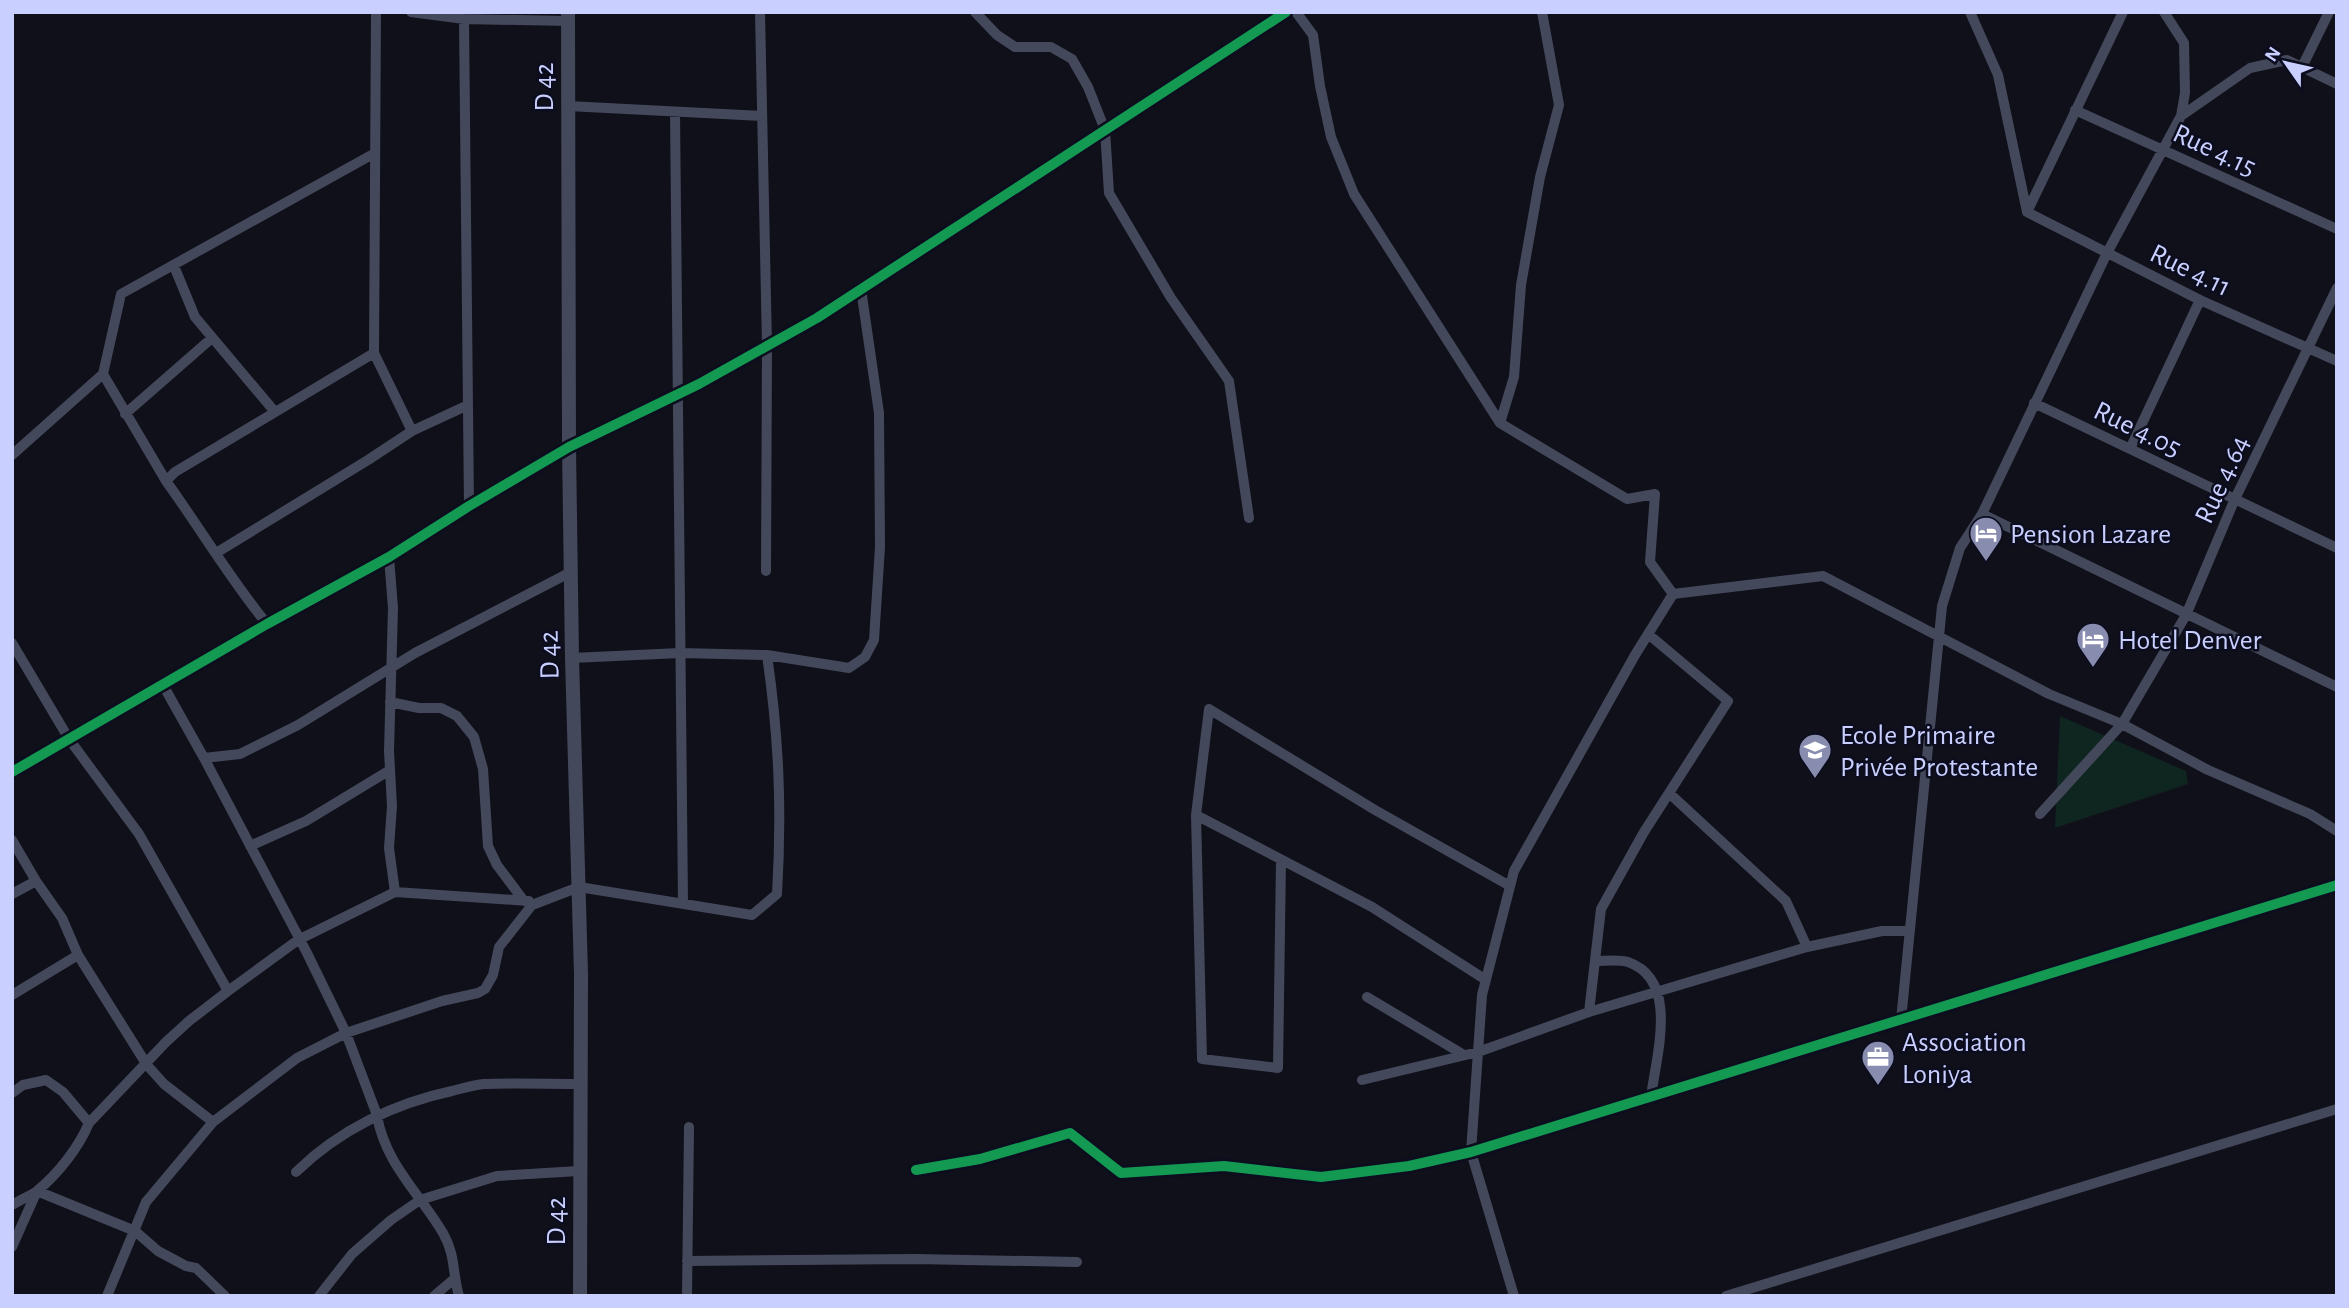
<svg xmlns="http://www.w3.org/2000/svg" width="2349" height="1308" viewBox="0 0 2349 1308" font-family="'Alegreya Sans',sans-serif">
	<rect width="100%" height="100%" fill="#10101a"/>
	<path fill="#0f2520" d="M2060 716 2186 771 2188 784 2055 828Z"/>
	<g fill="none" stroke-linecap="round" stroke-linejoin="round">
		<path stroke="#44485b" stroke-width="10" d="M411 12 464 19 568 21
			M760 12 767 346 766 571
			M975 12 997 35 1015 47H1051L1072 59 1088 87 1105 130 1109 193 1171 298 1229 381 1249 518
			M1296 12 1313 35 1320 86 1331 137 1354 194 1500 423 1627 499 1655 494 1650 562 1673 594
			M1970 12 1998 75 2027 212
			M464 19 469 506
			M2302 67 2329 12
			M568 106 762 116
			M2075 110 2337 229
			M675 112 683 903
			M2181 116 2250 68 2287 60 2337 84
			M2027 212 2200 300 2337 361
			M2027 212 2123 12
			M174 266 195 317 275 412
			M103 374 166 481
			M2034 403 2337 548
			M125 414 212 338
			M1500 423 1514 377 1521 285 1540 177 1559 105 1542 12
			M412 431 468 405
			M2130 449 2200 300
			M12 455 103 374 121 294 375 153
			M1982 514 2337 687
			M216 553 368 460 412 431 374 353 376 12
			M267 624C230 579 200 528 166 481L175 472 374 353
			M12 643 69 739 139 834 228 991
			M572 658 680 653 767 655 849 668 865 657 874 640 880 547 879 413 861 289
			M163 685 204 758 307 953 346 1033 377 1115C384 1162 420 1194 443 1233 456 1256 452 1272 459 1296
			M390 702 419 708H441L457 716 474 737 483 769 488 846 497 865 524 901
			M204 758 240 754 298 725 415 653 571 572
			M12 772 267 624 389 557 469 506 569 447 699 384 817 318 1286 12
			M1669 793 1786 901 1807 947
			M2040 814 2122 724 2186 615 2234 501 2337 288
			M1196 815 1372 907 1486 980
			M12 840 36 881 62 918 78 955 147 1065 164 1084 213 1122
			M250 846 306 821 390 770
			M1281 860 1278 1068 1202 1059 1196 815 1209 709 1375 810 1510 886
			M395 892 529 901
			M12 894 36 881
			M1595 961C1605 961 1619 959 1628 962 1680 980 1656 1056 1651 1097
			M12 995 78 955
			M1367 997 1464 1055
			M1589 1012 1601 909 1644 832 1728 701 1648 634
			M1901 1020 1942 606 1960 548 1982 514 2107 253 2181 116 2185 93 2184 43 2164 12
			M1362 1080 1478 1052 1589 1012 1807 947 1882 931H1909
			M12 1093 23 1085 46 1080 63 1092 89 1123
			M916 1170 980 1159 1070 1133 1121 1173 1224 1166 1321 1177 1409 1166 1471 1152 2337 885
			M296 1172C339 1130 395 1103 452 1091 463 1088 474 1085 484 1084 516 1083 549 1084 581 1084
			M12 1205C20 1200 30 1196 37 1191 58 1174 79 1147 89 1123L166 1042 189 1021 228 991 298 940 395 892 389 848 392 806 389 751 393 608 389 557
			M12 1247 37 1191 135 1231 158 1251 186 1266 196 1268 225 1296
			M687 1261 915 1259 1077 1262
			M107 1296 146 1202 213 1122 297 1058 346 1033 442 1001 478 993 485 989 493 975 499 947 532 905 579 887 752 915 777 894C782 810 779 738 767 655
			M319 1296 352 1254 391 1220 420 1200 497 1176 579 1171
			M434 1296 454 1279
			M687 1296 689 1127
			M1514 1296 1471 1152 1482 995 1514 871 1635 655 1673 594 1823 576 2049 694 2122 724 2208 770 2310 814 2337 831
			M1726 1296 2337 1109"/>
		<path stroke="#44485b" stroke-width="14" d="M568 12 569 447 572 658 581 974 580 1296"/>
		<defs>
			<path id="cycleway" d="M12 772 267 624 389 557 469 506 569 447 699 384 817 318 1286 12
				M916 1170 980 1159 1070 1133 1121 1173 1224 1166 1321 1177 1409 1166 1471 1152 2337 885"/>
		</defs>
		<use href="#cycleway" stroke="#0c0d1e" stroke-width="15"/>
		<use href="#cycleway" stroke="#139951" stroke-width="10"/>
	</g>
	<defs>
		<symbol id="hotel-pin" viewBox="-11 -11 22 30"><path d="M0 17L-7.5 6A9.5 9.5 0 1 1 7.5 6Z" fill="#888caf" stroke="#0c0d1e"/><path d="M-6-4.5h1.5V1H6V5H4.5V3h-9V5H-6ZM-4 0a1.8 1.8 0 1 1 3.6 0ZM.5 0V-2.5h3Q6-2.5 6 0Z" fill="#fff"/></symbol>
		<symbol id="school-pin" viewBox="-11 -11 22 30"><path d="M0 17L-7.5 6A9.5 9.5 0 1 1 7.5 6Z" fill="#888caf" stroke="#0c0d1e"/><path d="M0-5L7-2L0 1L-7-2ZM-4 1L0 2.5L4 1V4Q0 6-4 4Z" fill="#fff"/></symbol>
		<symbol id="office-pin" viewBox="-11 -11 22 30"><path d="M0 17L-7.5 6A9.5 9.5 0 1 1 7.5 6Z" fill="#888caf" stroke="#0c0d1e"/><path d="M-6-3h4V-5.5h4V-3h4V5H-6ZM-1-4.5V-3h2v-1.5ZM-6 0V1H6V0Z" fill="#fff"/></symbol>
	</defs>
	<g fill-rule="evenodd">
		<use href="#hotel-pin" x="1967" y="514" width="38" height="52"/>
		<use href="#hotel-pin" x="2074" y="620" width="38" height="52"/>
		<use href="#school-pin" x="1796" y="731" width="38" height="52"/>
		<use href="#office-pin" x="1859" y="1038" width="38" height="52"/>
	</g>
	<g text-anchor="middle" stroke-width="5" stroke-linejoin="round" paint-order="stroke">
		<g font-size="28" fill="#c9cfff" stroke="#0c0d1e">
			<text transform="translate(543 87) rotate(-90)" y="10">D 42</text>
			<text transform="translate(2215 149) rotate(25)" y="10">Rue 4.15</text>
			<text transform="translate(2191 269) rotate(26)" y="10">Rue 4.11</text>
			<text transform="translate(2138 428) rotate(26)" y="10">Rue 4.05</text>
			<text transform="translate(2221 479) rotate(-65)" y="10">Rue 4.64</text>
			<text transform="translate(548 655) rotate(-91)" y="10">D 42</text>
			<text transform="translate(555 1221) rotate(-90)" y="10">D 42</text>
		</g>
		<g font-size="28" fill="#c9cfff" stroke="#0c0d1e" text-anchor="start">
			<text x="2010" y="543">Pension Lazare</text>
			<text x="2118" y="649">Hotel Denver</text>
			<text x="1840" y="744">Ecole Primaire<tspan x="1840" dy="32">Privée Protestante</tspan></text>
			<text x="1902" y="1051">Association<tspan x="1902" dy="32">Loniya</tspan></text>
		</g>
	</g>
	<rect width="2349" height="1308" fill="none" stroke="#c9cfff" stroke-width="28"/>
	<g transform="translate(2286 63) rotate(304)" stroke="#0c0d1e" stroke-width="5" paint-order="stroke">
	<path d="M0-5L12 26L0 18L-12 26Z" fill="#c9cfff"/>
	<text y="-10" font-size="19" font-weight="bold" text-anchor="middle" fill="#c9cfff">N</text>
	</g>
</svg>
